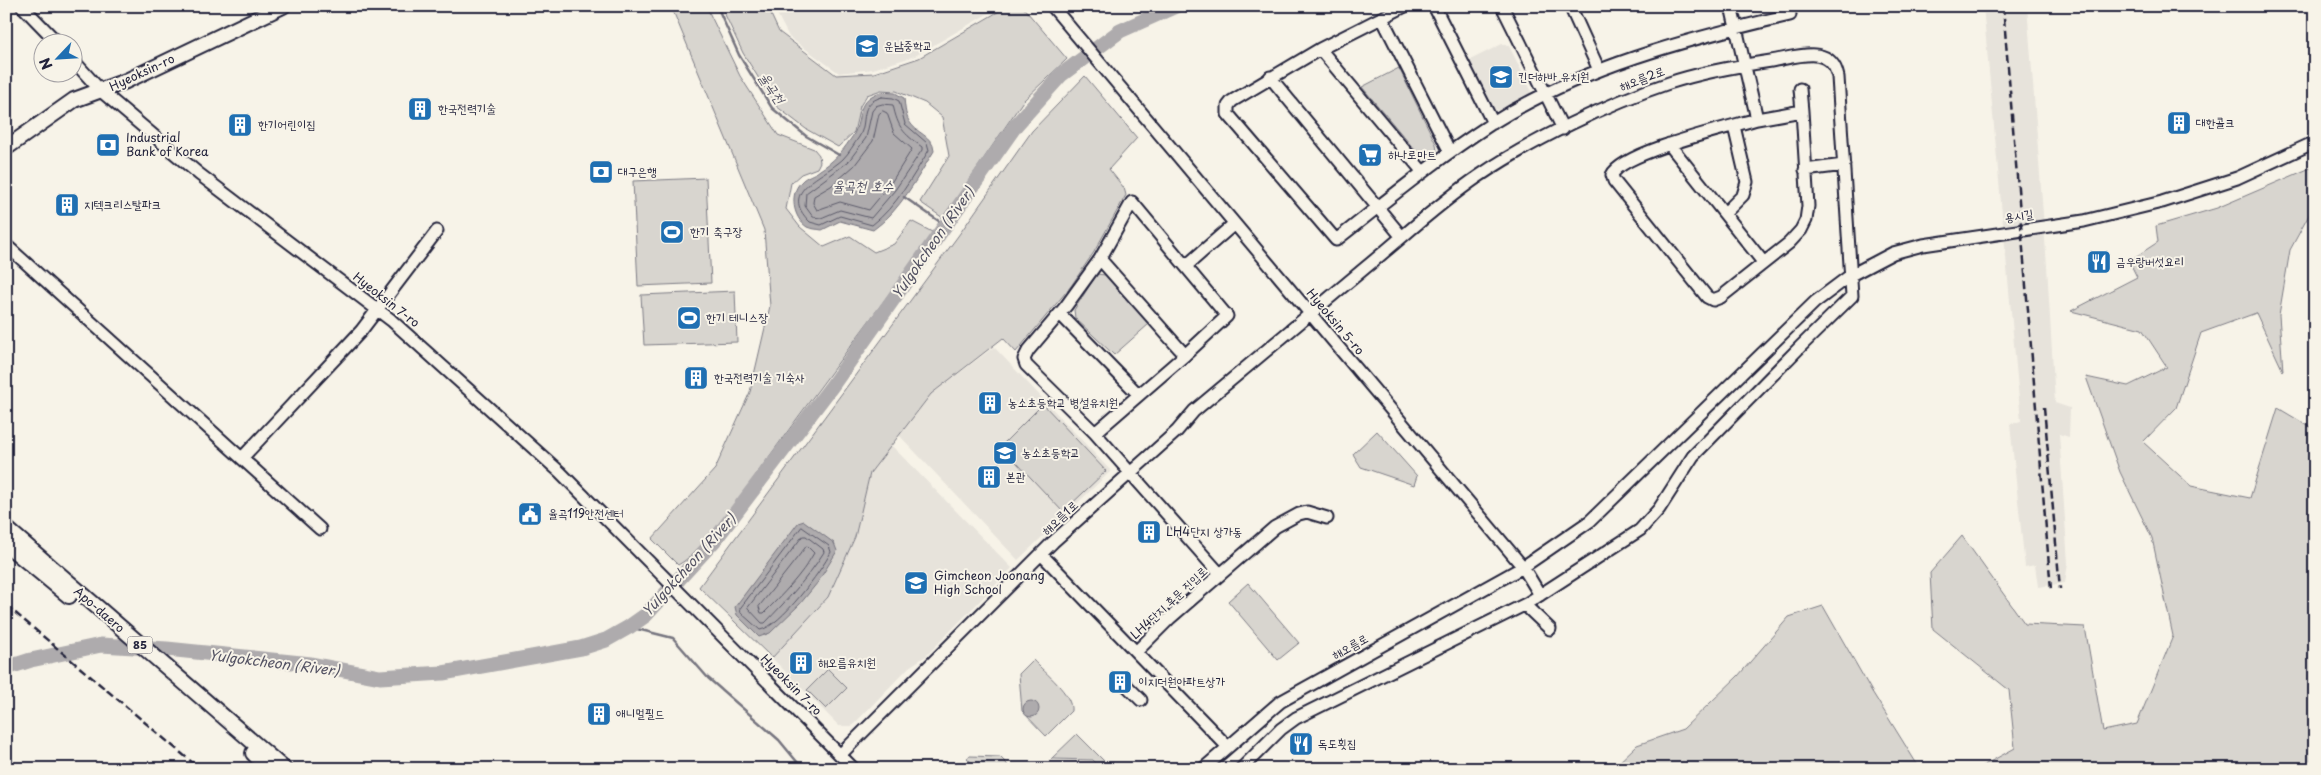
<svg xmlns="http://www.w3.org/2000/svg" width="2321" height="775" viewBox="0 0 2321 775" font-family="'Playpen Sans','Poor Story',sans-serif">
	<rect width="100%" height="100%" fill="#f7f3e8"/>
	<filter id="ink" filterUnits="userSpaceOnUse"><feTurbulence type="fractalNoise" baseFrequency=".02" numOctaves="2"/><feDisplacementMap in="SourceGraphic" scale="10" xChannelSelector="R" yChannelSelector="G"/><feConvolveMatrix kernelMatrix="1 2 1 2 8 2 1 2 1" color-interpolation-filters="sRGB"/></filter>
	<g filter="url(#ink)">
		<path fill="#e7e3db" d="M773 6H1001L915 56 873 69 839 73 789 37Z
			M1983 6H2027L2047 266 2055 403 2070 408 2069 437 2059 434 2068 563 2065 583 2038 587 2035 565 2025 567 2010 424 2021 421Z
			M1502 44 1509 46 1531 90 1529 96 1500 111 1492 108 1470 65 1472 59Z
			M994 347 1111 471 1018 560 899 435 931 394Z
			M891 445 1012 568 926 656 909 667 852 726H839L772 658 828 597 855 537 870 473Z"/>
		<path fill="#d8d5cf" stroke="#7d7c85" d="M671 6H706L740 76 778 135 814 149 819 155 820 162 817 168 801 174 791 183 786 209 800 227 824 247 850 236 874 252 894 244 911 221 934 233C877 310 820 387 763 465 744 491 704 551 678 565L652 539 715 469 750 392 770 306 764 230Z
			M721 6H767L779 32 836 75 874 73 919 58 1008 6H1022L1067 59 1023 101 943 218 920 202 949 156 942 117 925 103 896 91 881 90 867 95 860 106 854 132 838 147 806 129 776 106 743 53Z
			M1399 68 1436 144 1437 151 1427 158 1420 156 1362 87Z
			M1085 76 1137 138 1109 169 1124 188 1126 195 1094 252 1071 286 1016 352 1003 338 931 394 870 473 855 537 828 597 772 658 699 587 958 236 1032 131Z
			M2315 166V204L2290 250 2279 315 2283 371 2256 313 2201 333 2176 408 2143 442 2191 486 2250 498 2278 408 2315 430V769H1977L2015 748 2009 690 1933 629 1930 573 1962 536 2025 624 2085 627 2103 731 2137 724 2173 636 2152 538 2120 472 2086 377 2128 386 2167 367 2142 329 2071 311 2137 277 2129 261 2158 242 2156 226 2217 208Z
			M706 178 711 283 638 286 633 181Z
			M1097 274 1105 275 1149 324 1114 355 1075 318 1074 310Z
			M735 291 737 342 644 345 641 295Z
			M1043 404 1106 471 1063 512 1001 446Z
			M1377 431 1417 476 1414 485 1361 467 1353 454Z
			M1248 583 1299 643 1278 660 1228 601Z
			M1823 606 1871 690 1920 769H1612L1637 745 1683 729 1738 676 1789 617Z
			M1033 660C1045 673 1073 694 1071 711L1046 736 1022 711 1019 674Z
			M828 669 847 688 826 709 807 690Z
			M1077 734 1112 769H1102L1093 760 1051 759Z
			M970 756 1000 757 1007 764 1008 769H978L967 758Z"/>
		<path fill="#aeabad" stroke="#76747f" d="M881 92 895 93 904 98C905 106 905 114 909 121 916 134 933 135 934 151 917 178 900 211 873 230L840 221 822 230C817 229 811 229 807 227 793 218 789 194 801 182 806 176 814 175 820 170 833 162 842 152 850 140 865 121 852 101 881 92Z
			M804 521 834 543 837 551 818 582 800 604 770 633 759 637 737 615 735 607 798 523Z
			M1023 709a8 8 0 1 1 16 0a8 8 0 1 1-16 0Z"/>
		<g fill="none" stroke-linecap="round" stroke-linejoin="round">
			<path stroke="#5a5969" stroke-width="1" d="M882 97 893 98 899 101 905 124 927 143 929 150C913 176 896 207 872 225L840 216 821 225 810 222C777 190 824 177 843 159 849 153 854 144 859 137 869 121 857 104 882 97Z
				M883 104 893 105C898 128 903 133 922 147V150L895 190 871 218 840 210 821 218 813 217 805 206 806 193 848 162 866 138 872 111 876 106Z
				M883 111 887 113 894 133 912 149 889 186 869 210 840 202 817 210 813 203 814 196 831 186 854 166 873 141 879 114Z
				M802 527 829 546 831 552C822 570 780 627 760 630L741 613 740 609Z
				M803 536H806L823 549 824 552C807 579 787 600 765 623H762L748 608Z
				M807 546 814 553C801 576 783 594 764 613H761L759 607Z"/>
			<path stroke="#76747f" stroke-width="2.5" d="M717 6 739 55 772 108 806 136 839 155
				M904 197 946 226
				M629 627 673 638 708 678 779 740 803 769"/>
			<path stroke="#aeabad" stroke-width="15" d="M6 668 31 660 101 645 167 649 311 664 380 677 443 673 581 648 606 640 629 627 646 615 714 541 832 386 1016 125 1061 75 1120 31 1176 6"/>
			<defs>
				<path id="minor" d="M22 6 57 42
					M1052 6 1523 567 1540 595
					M1405 6 1320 49 1232 101 1228 106V114L1336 240C1387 200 1437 159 1491 124 1581 67 1687 39 1790 15L1789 6
					M1434 6 1493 123
					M1502 6 1563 129
					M1570 6 1599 70
					M1731 6 1757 119C1730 127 1622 152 1612 175L1614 181 1707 297 1713 300 1721 297 1789 243 1801 230 1806 220 1808 206 1802 111 1757 119
					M1382 18 1450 152
					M1320 49 1422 171
					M72 59 101 91 199 174 391 320 560 472 854 769
					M1270 77 1402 237
					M1800 89 1802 111
					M1669 144 1763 262
					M1805 170 1844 165
					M1725 213 1743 195 1747 182 1734 126
					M6 245 320 529
					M1100 259 1185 355
					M1186 266 1234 224
					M1060 314 1139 395
					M1095 433 1185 355 1227 316 1132 202 1100 259 1066 306 1028 351 1024 359 1026 365 1095 433 1220 574
					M242 458 361 331 437 231
					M1041 554 1227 746
					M1529 609 1550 629
					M1136 652 1170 618 1275 527 1299 514 1307 512 1327 518
					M1120 679 1141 700
					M840 755 1053 542 1177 431 1194 411C1251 364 1308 316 1365 268 1403 237 1439 203 1479 176 1532 140 1609 103 1669 83 1702 72 1737 66 1771 61 1797 57 1831 43 1838 77L1852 296 1801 346 1693 456 1659 509 1640 530 1526 604 1296 718 1281 729 1241 769
					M1203 769 1280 702 1523 567 1590 521 1815 302 1851 275 1893 253 1923 245 2084 221 2162 202 2237 178 2315 142"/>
				<path id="major" d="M6 148 74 100 126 81 283 6
					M6 528 284 769
					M6 544 69 596
					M253 753 268 769"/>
			</defs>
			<use href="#minor" stroke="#22223b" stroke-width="15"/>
			<use href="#major" stroke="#22223b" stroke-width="18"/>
			<use href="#minor" stroke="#f7f3e8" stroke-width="11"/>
			<use href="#major" stroke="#f7f3e8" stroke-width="14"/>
			<path stroke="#22223b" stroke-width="2.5" stroke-dasharray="8 4" stroke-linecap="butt" d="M2003 6 2051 590
				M2044 407 2060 589
				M6 605 200 769"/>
		</g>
	</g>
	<defs>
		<symbol id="school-square" viewBox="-11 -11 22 22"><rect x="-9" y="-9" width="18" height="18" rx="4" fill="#1f6fb2" stroke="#f7f3e8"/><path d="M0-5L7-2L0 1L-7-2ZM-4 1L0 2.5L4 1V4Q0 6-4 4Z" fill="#fff"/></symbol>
		<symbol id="building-square" viewBox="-11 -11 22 22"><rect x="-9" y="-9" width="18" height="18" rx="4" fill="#1f6fb2" stroke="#f7f3e8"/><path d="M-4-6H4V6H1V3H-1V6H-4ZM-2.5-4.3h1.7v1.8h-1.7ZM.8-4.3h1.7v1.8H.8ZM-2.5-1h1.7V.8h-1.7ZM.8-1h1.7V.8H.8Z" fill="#fff"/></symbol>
		<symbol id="bank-square" viewBox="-11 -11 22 22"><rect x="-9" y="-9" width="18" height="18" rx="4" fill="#1f6fb2" stroke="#f7f3e8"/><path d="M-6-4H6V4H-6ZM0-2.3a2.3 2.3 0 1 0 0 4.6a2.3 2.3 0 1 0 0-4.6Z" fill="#fff"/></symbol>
		<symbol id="supermarket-square" viewBox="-11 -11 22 22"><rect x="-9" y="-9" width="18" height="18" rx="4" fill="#1f6fb2" stroke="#f7f3e8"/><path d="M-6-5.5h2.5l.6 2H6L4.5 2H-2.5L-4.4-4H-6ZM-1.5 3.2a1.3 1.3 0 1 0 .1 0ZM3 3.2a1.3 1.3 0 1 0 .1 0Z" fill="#fff"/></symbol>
		<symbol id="stadium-square" viewBox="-11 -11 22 22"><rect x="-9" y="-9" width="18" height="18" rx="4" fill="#1f6fb2" stroke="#f7f3e8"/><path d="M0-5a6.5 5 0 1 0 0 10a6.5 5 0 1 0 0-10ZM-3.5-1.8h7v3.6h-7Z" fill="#fff"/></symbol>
		<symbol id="restaurant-square" viewBox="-11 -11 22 22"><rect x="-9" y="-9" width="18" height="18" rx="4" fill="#1f6fb2" stroke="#f7f3e8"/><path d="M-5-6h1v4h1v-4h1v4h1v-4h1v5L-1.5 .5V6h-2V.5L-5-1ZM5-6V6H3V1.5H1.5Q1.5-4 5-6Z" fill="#fff"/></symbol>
		<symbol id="civic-square" viewBox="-11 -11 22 22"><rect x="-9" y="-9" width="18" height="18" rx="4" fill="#1f6fb2" stroke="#f7f3e8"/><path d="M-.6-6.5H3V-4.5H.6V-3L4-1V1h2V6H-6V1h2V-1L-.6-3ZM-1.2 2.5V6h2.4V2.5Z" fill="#fff"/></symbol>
	</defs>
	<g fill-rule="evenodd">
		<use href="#school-square" x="853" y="32" width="28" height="28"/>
		<use href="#school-square" x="1487" y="63" width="28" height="28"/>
		<use href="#building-square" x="406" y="95" width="28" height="28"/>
		<use href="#building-square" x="2165" y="109" width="28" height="28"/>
		<use href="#building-square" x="226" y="111" width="28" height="28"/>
		<use href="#bank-square" x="94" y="131" width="28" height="28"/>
		<use href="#supermarket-square" x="1356" y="141" width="28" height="28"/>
		<use href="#bank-square" x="587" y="158" width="28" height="28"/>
		<use href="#building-square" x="53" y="191" width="28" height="28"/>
		<use href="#stadium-square" x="658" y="218" width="28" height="28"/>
		<use href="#restaurant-square" x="2085" y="248" width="28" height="28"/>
		<use href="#stadium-square" x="675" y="304" width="28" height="28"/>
		<use href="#building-square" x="682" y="364" width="28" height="28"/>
		<use href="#building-square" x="976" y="389" width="28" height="28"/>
		<use href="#school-square" x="991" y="439" width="28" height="28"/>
		<use href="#building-square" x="975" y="463" width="28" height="28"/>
		<use href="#civic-square" x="516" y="500" width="28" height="28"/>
		<use href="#building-square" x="1135" y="518" width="28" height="28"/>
		<use href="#school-square" x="902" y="569" width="28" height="28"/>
		<use href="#building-square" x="787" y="649" width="28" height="28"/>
		<use href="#building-square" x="1106" y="668" width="28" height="28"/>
		<use href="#building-square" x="585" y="700" width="28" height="28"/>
		<use href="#restaurant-square" x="1287" y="730" width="28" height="28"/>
	</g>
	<g text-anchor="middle" stroke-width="4" stroke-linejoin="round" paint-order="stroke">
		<rect fill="#f7f3e8" stroke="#62616f" stroke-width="1" x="127.5" y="636.5" width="25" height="17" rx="4"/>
		<g font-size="11" font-weight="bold" fill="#22223b">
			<text x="140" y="649">85</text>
		</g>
		<g font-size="12" fill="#22223b" stroke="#f7f3e8" text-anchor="start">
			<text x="884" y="50">운남중학교</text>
			<text x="1518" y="81">킨더하바 유치원</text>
			<text x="438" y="113">한국전력기술</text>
			<text x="2196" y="127">대한콜크</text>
			<text x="258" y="129">한기어린이집</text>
			<text x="126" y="142">Industrial<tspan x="126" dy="14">Bank of Korea</tspan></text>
			<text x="1388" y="159">하나로마트</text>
			<text x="618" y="176">대구은행</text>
			<text x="84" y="209">지텍크리스탈파크</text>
			<text x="690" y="236">한기 축구장</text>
			<text x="2116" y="266">금우랑버섯요리</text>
			<text x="706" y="322">한기 테니스장</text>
			<text x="714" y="382">한국전력기술 기숙사</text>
			<text x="1008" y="407">농소초등학교 병설유치원</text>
			<text x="1022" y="457">농소초등학교</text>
			<text x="1006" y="481">본관</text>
			<text x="548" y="518">율곡119안전센터</text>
			<text x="1166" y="536">LH4단지 상가동</text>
			<text x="934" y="580">Gimcheon Joonang<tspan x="934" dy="14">High School</tspan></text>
			<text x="818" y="667">해오름유치원</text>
			<text x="1138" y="686">이지더원아파트상가</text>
			<text x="616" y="718">애니멀필드</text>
			<text x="1318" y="748">독도횟집</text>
		</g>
		<g font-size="12" fill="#22223b" stroke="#f7f3e8">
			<text transform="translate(142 73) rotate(-25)" y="4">Hyeoksin-ro</text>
			<text transform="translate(1642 79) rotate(-21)" y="4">해오름2로</text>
			<text transform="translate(2019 216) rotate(-8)" y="4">용시길</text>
			<text transform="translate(386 300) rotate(38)" y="4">Hyeoksin 7-ro</text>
			<text transform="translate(1335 322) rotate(50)" y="4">Hyeoksin 5-ro</text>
			<text transform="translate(1060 518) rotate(-43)" y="4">해오름1로</text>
			<text transform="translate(1169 603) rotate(-43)" y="4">LH4단지 후문 진입로</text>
			<text transform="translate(99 610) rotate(41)" y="4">Apo-daero</text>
			<text transform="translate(1350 647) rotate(-29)" y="4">해오름로</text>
			<text transform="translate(791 685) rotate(45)" y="4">Hyeoksin 7-ro</text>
		</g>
		<g font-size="14" font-style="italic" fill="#535263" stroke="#f7f3e8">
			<text transform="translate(772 88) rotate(56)" y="5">율곡천</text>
			<text x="863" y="191">율곡천 호수</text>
			<text transform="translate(933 243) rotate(-55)" y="5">Yulgokcheon (River)</text>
			<text transform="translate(689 565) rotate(-48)" y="5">Yulgokcheon (River)</text>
			<text transform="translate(274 663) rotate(7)" y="5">Yulgokcheon (River)</text>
		</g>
	</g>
	<rect width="2321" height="775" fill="none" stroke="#f7f3e8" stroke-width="25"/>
	<rect x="12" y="12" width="2296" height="750" fill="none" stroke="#22223b" stroke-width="2" filter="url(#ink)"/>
	<g transform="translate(58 58) rotate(245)"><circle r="24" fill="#f7f3e8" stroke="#a29fa3"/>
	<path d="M0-4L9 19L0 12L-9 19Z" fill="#1f6fb2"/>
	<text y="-8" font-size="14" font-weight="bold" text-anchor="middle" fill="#22223b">N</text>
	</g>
</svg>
